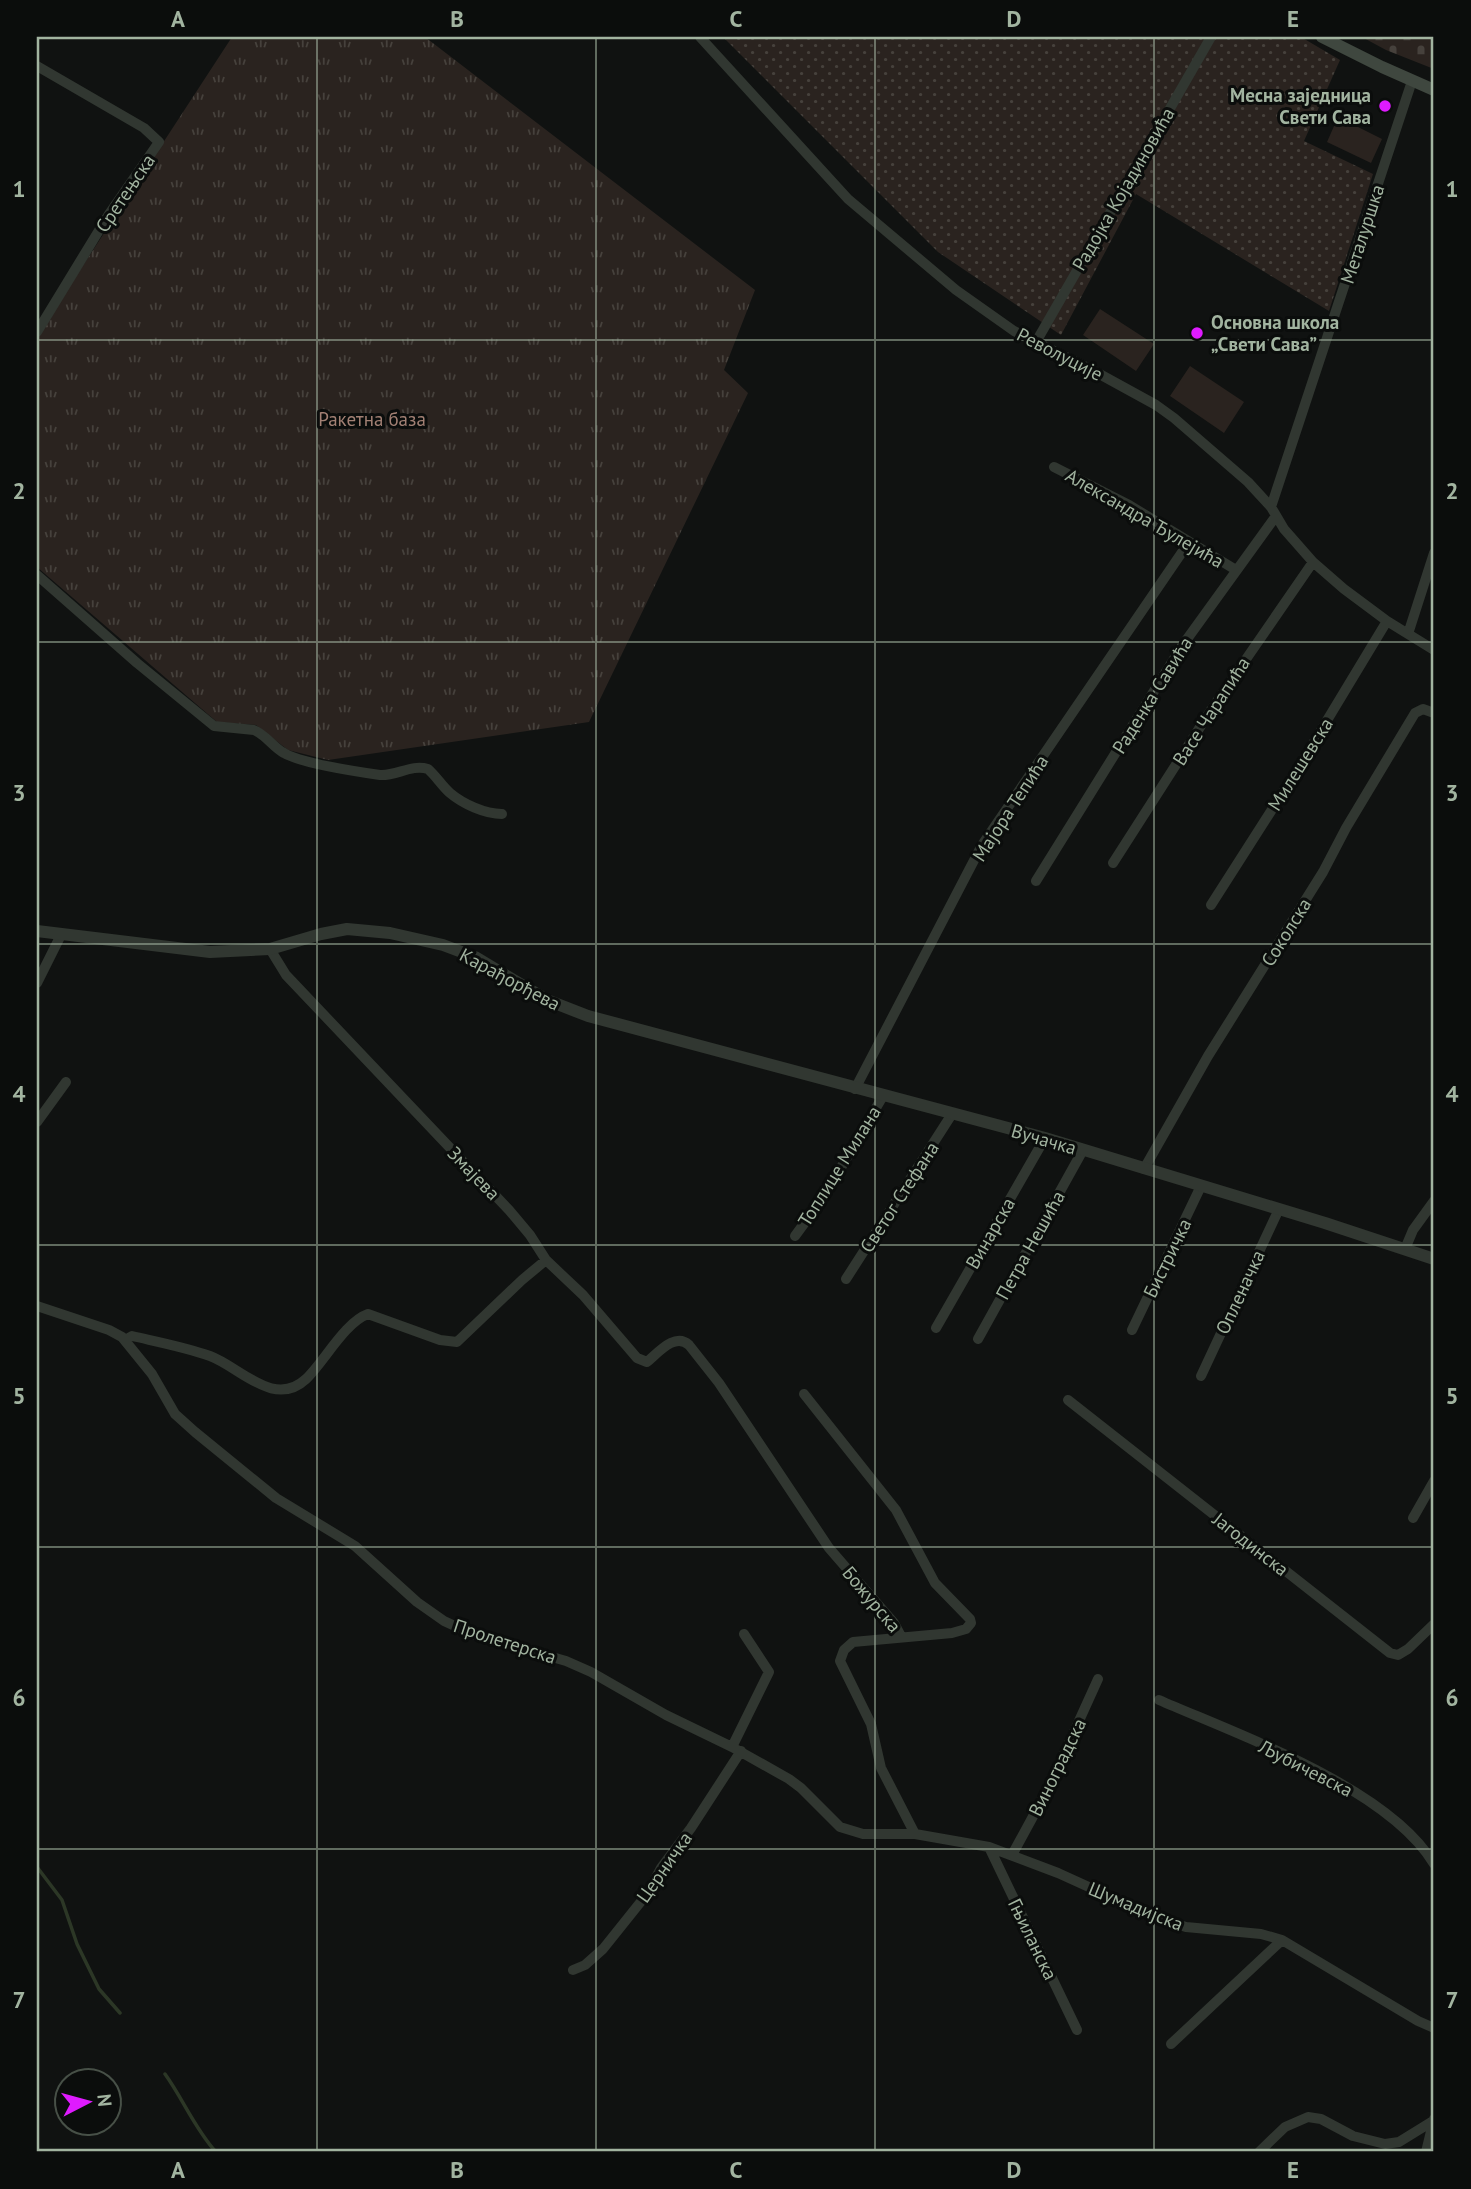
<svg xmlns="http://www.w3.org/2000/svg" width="1471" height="2189" viewBox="0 0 1471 2189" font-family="'PT Sans',sans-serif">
	<defs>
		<pattern id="grass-dots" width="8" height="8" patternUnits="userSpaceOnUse" patternTransform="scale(1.75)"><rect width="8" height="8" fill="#2a231f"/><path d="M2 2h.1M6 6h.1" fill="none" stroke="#46413c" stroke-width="1.8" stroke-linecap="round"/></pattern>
		<pattern id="cemetery-stones" width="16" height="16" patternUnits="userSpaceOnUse" patternTransform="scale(1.75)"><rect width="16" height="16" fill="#2a231f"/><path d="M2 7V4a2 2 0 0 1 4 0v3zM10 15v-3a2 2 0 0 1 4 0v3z" fill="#46413c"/></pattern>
		<pattern id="park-tufts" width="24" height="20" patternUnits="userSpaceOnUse" patternTransform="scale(1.75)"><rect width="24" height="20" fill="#2a231f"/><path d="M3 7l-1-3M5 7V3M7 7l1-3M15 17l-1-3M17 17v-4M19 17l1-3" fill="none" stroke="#46413c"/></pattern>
	</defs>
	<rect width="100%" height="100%" fill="#101211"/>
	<path fill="url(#grass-dots)" d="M723 37H1301L1340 60 1304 141 1373 174 1329 311 1136 194 1061 335 938 252Z"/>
	<path fill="url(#cemetery-stones)" d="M1362 37H1434V69L1386 50Z"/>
	<path fill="url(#park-tufts)" d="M232 37H425L755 290 724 370 748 393 589 722 328 760 288 750 256 725 217 722 37 567V336Z"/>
	<path fill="#2a231f" d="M1338 117 1382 139 1371 163 1327 142Z
		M1100 309 1154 344 1136 371 1083 335Z
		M1190 366 1244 402 1224 433 1170 396Z"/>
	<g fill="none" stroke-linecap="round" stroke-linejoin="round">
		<path stroke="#2c3726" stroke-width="3.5" d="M37 1867 62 1900 77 1944 99 1989 120 2013
			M165 2074C183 2099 195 2129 216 2152"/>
		<path stroke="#313731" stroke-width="10" d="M700 37 848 199 956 290 1014 331 1094 371 1156 405 1174 418 1248 482 1271 507 1284 529 1313 562 1344 589 1387 621 1434 650
			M37 66 144 128 159 142 109 214 37 332
			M1036 342 1211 37
			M1054 467 1129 505 1236 570
			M1271 507 1412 81
			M37 575 137 663 214 726 254 730C266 735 273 747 284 753 301 763 359 772 380 775 397 776 411 764 428 769 436 776 442 786 450 793 463 804 485 814 502 814
			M1408 634 1434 553
			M1113 863 1211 710 1313 562
			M1036 881 1182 646 1276 516
			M1211 905 1294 775 1387 621
			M270 949 286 975 509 1210 530 1235 546 1260 583 1295 637 1358 647 1362C658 1353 675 1332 689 1345L719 1383 829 1548 894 1623 901 1636
			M37 983 61 935
			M855 1089 982 845 1189 542
			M37 1122 66 1082
			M1144 1169 1208 1056 1323 872 1346 828 1415 713 1423 709 1434 713
			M795 1236 825 1195 883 1096
			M1405 1249 1413 1230 1434 1201
			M846 1279 952 1114
			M37 1306 109 1330 122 1337 152 1374 175 1414 195 1432 276 1498 355 1546 417 1602 444 1621 472 1634 566 1661 591 1672 666 1715 732 1747 789 1779 801 1788 840 1827 863 1834H915L989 1847 1058 1873 1157 1918 1186 1927 1261 1934 1282 1940 1418 2021 1434 2028
			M936 1328 1045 1138
			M1132 1330 1201 1186
			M978 1339 1083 1150
			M125 1340 132 1336C158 1342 185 1347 210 1356 240 1367 274 1409 306 1379 324 1362 345 1322 368 1314L440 1340 457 1342 522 1280 546 1260
			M1201 1376 1279 1209
			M804 1394 896 1510 935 1583 970 1619 971 1623 966 1629 952 1633 853 1642 844 1650 840 1661 871 1724 881 1768 915 1834
			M1068 1400 1390 1653 1398 1655 1408 1649 1434 1624
			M1413 1518 1434 1481
			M1159 1700C1239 1735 1389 1788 1434 1864
			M732 1747 769 1672 744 1634
			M989 1847 1077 2030
			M1012 1855 1049 1787 1098 1679
			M573 1970 585 1965 603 1949 647 1894 661 1868 691 1828 741 1751
			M1171 2044 1282 1940
			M1259 2152 1285 2127 1308 2117 1321 2119 1353 2136 1385 2144 1399 2142 1433 2121
			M1426 2152 1434 2119"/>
		<path stroke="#313731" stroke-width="12" d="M37 931 210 952 270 949 321 934 347 929 390 933 443 945 475 957 547 1000 588 1016 1045 1138 1325 1223 1434 1259"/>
		<path stroke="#3f473f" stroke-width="12" d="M1322 37 1382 67 1434 90"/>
	</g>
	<path fill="none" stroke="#a2b4a0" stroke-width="2" stroke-opacity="0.55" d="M317 37V2152M596 37V2152M875 37V2152M1154 37V2152M37 340H1434M37 642H1434M37 944H1434M37 1245H1434M37 1547H1434M37 1849H1434"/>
	<g fill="#df1bff" stroke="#0b0d0c" stroke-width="2.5">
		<circle cx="1385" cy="106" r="7"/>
		<circle cx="1197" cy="333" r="7"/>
	</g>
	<g text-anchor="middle" stroke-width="6" stroke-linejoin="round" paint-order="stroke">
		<g font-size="19" font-weight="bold" fill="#a2b4a0" stroke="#0b0d0c" text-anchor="end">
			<text x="1371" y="102">Месна заједница<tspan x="1371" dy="22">Свети Сава</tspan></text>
			<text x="1211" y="329" text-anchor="start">Основна школа<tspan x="1211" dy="22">„Свети Сава”</tspan></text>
		</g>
		<g font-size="19" fill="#a2b4a0" stroke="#0b0d0c">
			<text transform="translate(1123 189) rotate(-60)" y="7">Радојка Којадиновића</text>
			<text transform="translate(125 193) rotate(-56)" y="7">Сретењска</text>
			<text transform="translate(1362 234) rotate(-72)" y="7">Металуршка</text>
			<text transform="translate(1060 354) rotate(27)" y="7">Револуције</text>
			<text transform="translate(1145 518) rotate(30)" y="7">Александра Ђулејића</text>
			<text transform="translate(1152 695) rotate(-58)" y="7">Раденка Савића</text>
			<text transform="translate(1211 711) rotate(-57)" y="7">Васе Чарапића</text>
			<text transform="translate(1300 764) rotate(-58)" y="7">Милешевска</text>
			<text transform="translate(1010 808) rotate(-57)" y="7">Мајора Тепића</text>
			<text transform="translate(1286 932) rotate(-58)" y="7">Соколска</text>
			<text transform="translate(510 979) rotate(28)" y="7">Карађорђева</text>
			<text transform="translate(1044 1139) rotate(16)" y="7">Вучачка</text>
			<text transform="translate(839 1166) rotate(-58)" y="7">Топлице Милана</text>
			<text transform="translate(474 1173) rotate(46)" y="7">Змајева</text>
			<text transform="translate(899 1197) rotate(-57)" y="7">Светог Стефана</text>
			<text transform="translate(990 1233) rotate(-60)" y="7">Винарска</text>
			<text transform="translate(1030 1245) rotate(-61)" y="7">Петра Нешића</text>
			<text transform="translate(1167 1258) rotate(-64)" y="7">Бистричка</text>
			<text transform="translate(1240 1292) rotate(-65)" y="7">Опленачка</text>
			<text transform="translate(1251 1544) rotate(38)" y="7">Јагодинска</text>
			<text transform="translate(872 1599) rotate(50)" y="7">Божурска</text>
			<text transform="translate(505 1641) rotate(18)" y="7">Пролетерска</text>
			<text transform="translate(1057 1767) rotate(-64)" y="7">Виноградска</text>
			<text transform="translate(1306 1768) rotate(27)" y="7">Љубичевска</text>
			<text transform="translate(664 1867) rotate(-55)" y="7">Церничка</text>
			<text transform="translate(1136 1906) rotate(22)" y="7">Шумадијска</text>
			<text transform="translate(1033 1939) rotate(64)" y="7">Гњиланска</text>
		</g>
		<g font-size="19" fill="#a28074" stroke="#0b0d0c">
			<text x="372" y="426">Ракетна база</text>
		</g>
	</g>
	<rect width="1471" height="2189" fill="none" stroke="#0b0d0c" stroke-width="77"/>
	<g transform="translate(88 2102) rotate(84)"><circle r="33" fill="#0b0d0c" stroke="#475047" stroke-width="2"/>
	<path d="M0-5L12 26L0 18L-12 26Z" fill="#df1bff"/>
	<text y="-10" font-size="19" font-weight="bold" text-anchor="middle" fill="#a2b4a0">N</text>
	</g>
	<rect x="38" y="38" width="1394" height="2112" fill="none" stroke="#a2b4a0" stroke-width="2.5"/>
	<g font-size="23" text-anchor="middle" font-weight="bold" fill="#a2b4a0">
		<text x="178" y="27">A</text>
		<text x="457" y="27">B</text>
		<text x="736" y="27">C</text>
		<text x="1014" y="27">D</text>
		<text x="1293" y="27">E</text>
		<text x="19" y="197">1</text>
		<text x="1452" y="197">1</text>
		<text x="19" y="499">2</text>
		<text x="1452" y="499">2</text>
		<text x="19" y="801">3</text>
		<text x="1452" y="801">3</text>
		<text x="19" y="1102">4</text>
		<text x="1452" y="1102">4</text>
		<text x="19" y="1404">5</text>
		<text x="1452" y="1404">5</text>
		<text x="19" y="1706">6</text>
		<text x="1452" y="1706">6</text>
		<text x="19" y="2008">7</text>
		<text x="1452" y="2008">7</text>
		<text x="178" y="2178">A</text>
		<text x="457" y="2178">B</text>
		<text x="736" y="2178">C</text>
		<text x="1014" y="2178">D</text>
		<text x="1293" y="2178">E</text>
	</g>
</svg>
